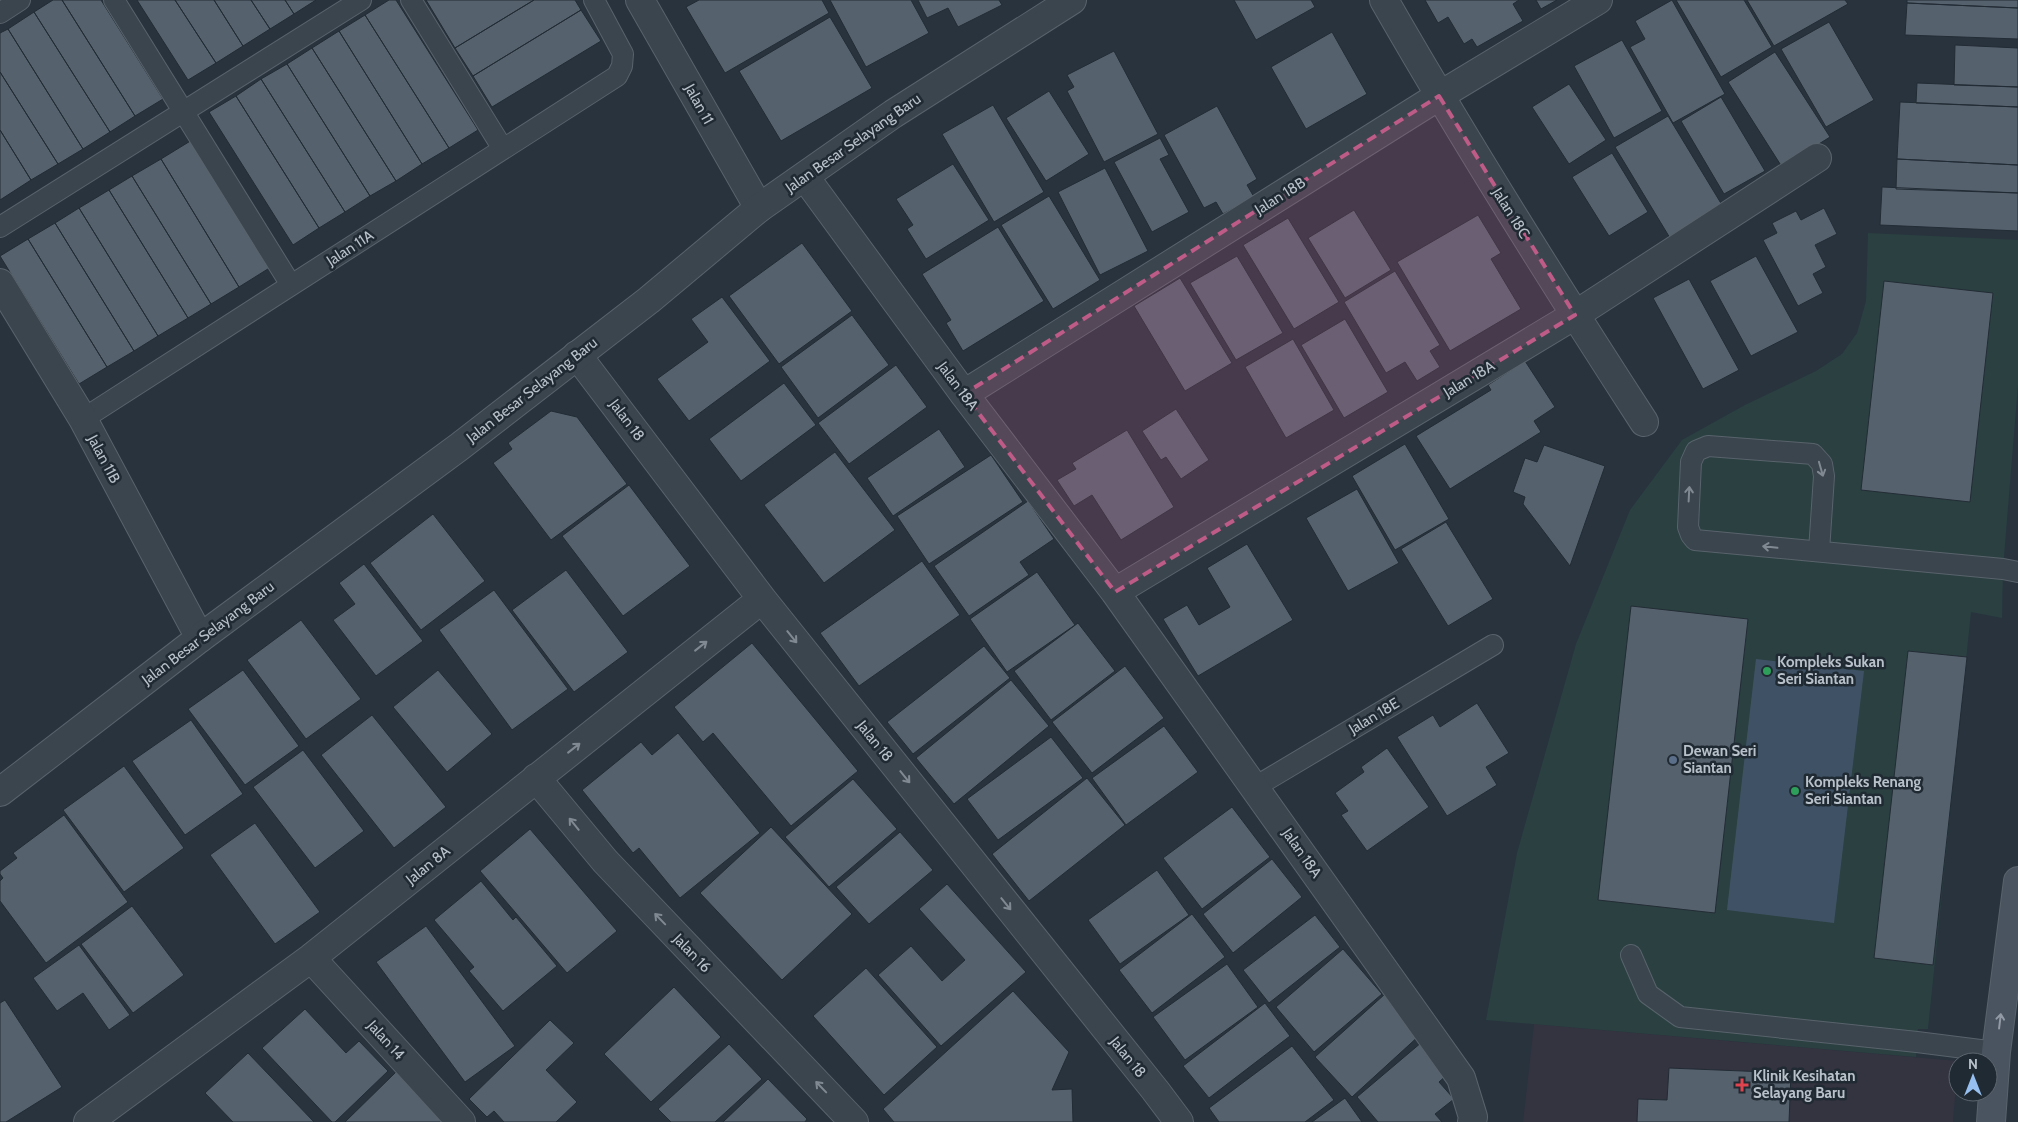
<svg xmlns="http://www.w3.org/2000/svg" width="2018" height="1122" viewBox="0 0 2018 1122" font-family="Cabin,sans-serif">
	<rect width="100%" height="100%" fill="#28333e"/>
	<path fill="#343340" d="M1534 1024 1958 1061 1953 1122H1523Z"/>
	<path fill="#2b4040" d="M1868 233 2018 240V385L2003 569 2002 618 1971 612 1928 1029H1918L1916 1057 1486 1020 1517 853 1576 644 1630 510 1682 440 1745 405 1816 371 1842 354 1857 333 1866 301Z"/>
	<path fill="#3f5265" d="M1756 659 1864 671 1834 923 1727 910Z"/>
	<path fill="#56616e" stroke="#222c35" d="M53 0H62L135 116 110 132 34 12Z
		M62 0H101L163 99 135 116Z
		M137 0H175L216 63 188 80Z
		M175 0H214L243 46 216 63Z
		M214 0H251L270 29 243 46Z
		M251 0H285L294 14 270 29Z
		M285 0H316L294 14Z
		M389 0H396L478 130 449 148 365 15Z
		M426 0H534L455 48Z
		M534 0H575L581 10 473 76 455 48Z
		M699 0H822L829 13 725 73 686 7Z
		M830 0H911L929 33 866 67Z
		M918 0H999L1002 5 958 27 948 8 927 18Z
		M1234 0H1311L1315 7 1256 40Z
		M1425 0H1519L1513 4 1523 21 1477 47 1472 39 1464 44 1448 17 1438 23Z
		M1536 0H1557L1541 9Z
		M1672 0 1725 94 1673 123 1630 47 1645 39 1635 21Z
		M1676 0H1744L1772 47 1721 77Z
		M1747 0H1845L1848 4 1774 46Z
		M1907 0H2018V8L1907 3Z
		M1907 3 2018 8V39L1905 35Z
		M581 10 601 41 492 107 473 76Z
		M34 12 110 132 83 149 8 29Z
		M365 15 449 148 422 164 339 31Z
		M830 17 872 88 781 141 739 71Z
		M1829 22 1874 100 1826 127 1781 49Z
		M8 29 83 149 58 164 0 72V33Z
		M339 31 422 164 396 181 312 48Z
		M1332 32 1367 94 1306 129 1271 67Z
		M1622 40 1662 111 1614 138 1574 66Z
		M1955 45 2018 48V87L1954 85Z
		M312 48 396 181 370 196 287 64Z
		M1114 51 1158 134 1104 162 1067 91 1074 87 1067 75Z
		M1775 52 1830 137 1782 167 1728 82Z
		M287 64 370 196 345 212 261 79Z
		M0 72 58 164 31 180 0 130Z
		M261 79 345 212 319 228 236 96Z
		M1917 83 2018 87V107L1916 103Z
		M1569 84 1606 140 1569 164 1532 107Z
		M1049 91 1089 154 1046 181 1006 118Z
		M236 96 319 228 293 245 209 112Z
		M1721 97 1765 171 1724 194 1681 121Z
		M1900 102 2018 107V165L1897 159Z
		M993 105 1044 192 994 222 942 134Z
		M1217 106 1257 179 1247 185 1254 197 1223 214 1216 202 1204 208 1164 135Z
		M1668 116 1722 205 1670 238 1615 147Z
		M0 130 31 180 0 200Z
		M1160 138 1169 155 1160 159 1189 212 1152 232 1114 162Z
		M192 140 271 267 239 287 161 159Z
		M1612 153 1648 212 1609 236 1572 177Z
		M161 159 239 287 211 304 132 176Z
		M1897 159 2018 165V193L1896 189Z
		M953 164 989 220 926 259 907 229 913 225 896 199Z
		M1105 168 1148 251 1100 275 1058 192Z
		M132 176 211 304 188 318 109 190Z
		M1882 187 2018 193V231L1880 225Z
		M109 190 188 318 158 336 79 208Z
		M1049 196 1100 280 1053 309 1001 225Z
		M79 208 158 336 134 351 55 223Z
		M1824 208 1837 234 1815 245 1826 267 1813 274 1823 293 1798 306 1763 240 1777 233 1772 223 1796 211 1801 220Z
		M1354 210 1391 270 1345 298 1308 238Z
		M1478 215 1501 253 1491 259 1521 309 1450 351 1397 262Z
		M1288 218 1339 302 1294 329 1243 245Z
		M55 223 134 351 107 367 28 239Z
		M998 227 1044 301 963 351 946 323 951 320 922 274Z
		M28 239 107 367 79 384 0 256Z
		M802 243 852 311 779 364 729 296Z
		M1237 256 1283 333 1236 360 1190 283Z
		M1756 256 1798 332 1751 356 1710 281Z
		M1395 271 1440 345 1430 351 1440 367 1417 381 1405 362 1386 373 1344 302Z
		M1180 278 1232 363 1185 391 1134 306Z
		M1689 279 1739 370 1703 389 1653 298Z
		M1884 281 1993 293 1970 502 1861 490Z
		M722 297 770 361 689 421 657 379 708 342 691 319Z
		M852 315 889 365 818 418 781 367Z
		M1345 319 1388 392 1344 418 1301 345Z
		M1293 339 1334 410 1286 438 1245 367Z
		M1525 361 1555 407 1534 421 1541 432 1450 489 1416 436 1491 390 1488 385Z
		M896 365 927 407 849 464 818 423Z
		M784 383 816 425 741 481 709 439Z
		M1176 409 1209 460 1181 479 1166 457 1161 460 1142 431Z
		M551 411 577 417 627 484 551 540 493 463 512 449 508 443Z
		M939 429 965 467 893 516 867 478Z
		M1127 430 1174 507 1121 540 1092 495 1074 506 1057 480 1076 469 1072 463Z
		M1405 444 1449 519 1395 550 1352 476Z
		M1544 445 1605 466 1570 566 1523 504 1525 497 1513 492 1525 458 1537 462Z
		M835 452 895 530 824 583 764 505Z
		M991 455 1023 502 929 564 897 516Z
		M629 485 690 566 623 616 562 536Z
		M1357 489 1399 563 1348 591 1306 518Z
		M1028 501 1054 539 1020 562 1029 575 969 616 934 566Z
		M433 514 485 581 421 630 370 563Z
		M1446 522 1493 599 1448 626 1401 549Z
		M1247 544 1293 620 1198 676 1163 619 1187 605 1199 625 1230 607 1207 568Z
		M922 561 960 615 859 686 820 633Z
		M364 564 423 641 376 676 333 620 355 604 339 583Z
		M566 570 628 652 574 692 512 610Z
		M1037 572 1075 625 1007 672 970 619Z
		M494 590 568 689 512 730 439 630Z
		M1631 606 1748 619 1715 913 1598 900Z
		M301 620 361 699 306 739 247 660Z
		M1078 623 1115 671 1051 720 1014 671Z
		M752 643 858 771 791 826 713 733 703 742 674 707Z
		M984 646 1010 678 913 754 887 722Z
		M1908 651 1967 657 1933 965 1874 958Z
		M1125 666 1164 718 1092 773 1052 722Z
		M243 670 299 746 245 785 188 709Z
		M438 670 492 734 447 772 393 707Z
		M1011 680 1049 726 954 804 916 758Z
		M1477 703 1509 753 1486 767 1497 785 1447 816 1397 737 1433 715 1440 727Z
		M372 715 446 807 394 848 321 755Z
		M191 720 243 794 185 835 132 761Z
		M1164 726 1198 772 1126 825 1092 778Z
		M678 733 760 833 680 898 639 848 633 853 582 790 641 742 652 755Z
		M1051 737 1083 778 998 840 967 799Z
		M1387 748 1429 807 1367 851 1341 815 1348 811 1335 793 1364 772 1361 767Z
		M303 750 364 831 315 868 253 787Z
		M124 766 184 848 124 892 63 810Z
		M1087 778 1125 825 1029 901 992 854Z
		M853 779 897 829 829 887 785 837Z
		M1232 807 1270 857 1202 909 1163 858Z
		M64 815 128 902 46 963 0 901V881L3 878 0 874V871L17 858 13 853Z
		M255 823 320 912 275 944 210 855Z
		M771 827 852 914 782 980 700 893Z
		M530 829 617 931 567 973 480 871Z
		M900 832 933 870 869 924 836 887Z
		M1272 859 1302 897 1233 953 1203 914Z
		M1157 870 1189 915 1120 964 1088 920Z
		M481 881 513 920 516 917 557 966 503 1011 469 971 474 967 434 920Z
		M947 884 1026 972 941 1046 878 975 911 946 942 981 965 960 919 909Z
		M132 906 184 975 133 1013 81 944Z
		M1192 914 1225 957 1152 1013 1119 970Z
		M1315 915 1340 947 1269 1003 1243 970Z
		M426 926 515 1046 465 1082 376 962Z
		M79 945 130 1015 109 1030 83 993 57 1011 33 978Z
		M1343 949 1382 994 1314 1052 1276 1007Z
		M1227 964 1258 1007 1185 1060 1153 1017Z
		M866 968 937 1047 884 1095 813 1016Z
		M674 987 721 1037 651 1102 604 1054Z
		M1013 991 1069 1052 1052 1090 1072 1089 1073 1122H894L883 1109Z
		M1385 994 1421 1034 1352 1097 1315 1057Z
		M5 1000 62 1087 6 1122H0V1003Z
		M1265 1003 1290 1036 1209 1098 1183 1066Z
		M305 1009 346 1053 359 1041 388 1071 335 1122H332L262 1048Z
		M550 1020 574 1043 546 1070 577 1102 556 1122H504L494 1111 487 1117 469 1099Z
		M1422 1042 1449 1073 1439 1082 1454 1099 1435 1114 1442 1122H1378L1357 1097Z
		M729 1044 762 1079 715 1122H671L658 1109Z
		M1292 1046 1334 1100 1305 1122H1219L1209 1108Z
		M248 1053 314 1122H233L205 1093Z
		M1669 1068 1791 1073 1789 1122H1637L1638 1099 1667 1100Z
		M396 1072 445 1122H345Z
		M768 1079 807 1119 805 1122H723Z
		M1345 1098 1362 1122H1312Z"/>
	<g fill="none" stroke-linecap="round" stroke-linejoin="round">
		<defs>
			<path id="service" d="M114 0 291 285
				M411 0 503 149
				M0 13 20 0
				M0 227 361 0
				M83 419 617 76 622 66 623 54 594 0
				M1819 551 1824 476 1822 464 1813 454 1708 446 1696 451 1691 462 1688 527 1691 535 1695 540 2003 569 2018 572
				M1255 787 1493 645
				M1631 955 1648 994 1680 1017 1917 1042 1996 1052"/>
			<path id="minor" d="M640 0 759 208
				M1384 0C1466 143 1554 283 1644 422
				M805 177 964 394 1115 592 1461 1078 1473 1117 1472 1122
				M0 283 83 419 200 638
				M577 355 762 599 1155 1090 1179 1122
				M964 394 1439 96 1598 0
				M1115 592 1575 315 1817 158
				M536 778 605 861 854 1122
				M311 958 461 1122
				M88 1122 311 958 762 599"/>
			<path id="tertiary" d="M0 792 200 638 459 447 649 300 759 208 893 114 1072 0"/>
			<path id="secondary" d="M1991 1122 1996 1052 2018 881"/>
		</defs>
		<use href="#service" stroke="#59636c" stroke-width="22"/>
		<use href="#minor" stroke="#59636c" stroke-width="30"/>
		<use href="#tertiary" stroke="#59636c" stroke-width="30"/>
		<use href="#secondary" stroke="#59636c" stroke-width="30"/>
		<use href="#service" stroke="#3b454e" stroke-width="20"/>
		<use href="#minor" stroke="#3b454e" stroke-width="28"/>
		<use href="#tertiary" stroke="#3b454e" stroke-width="28"/>
		<use href="#secondary" stroke="#4a5461" stroke-width="28"/>
	</g>
	<defs><path id="oneway-shaft" d="M-6 0H5M1.5-3L5.5 0L1.5 3" fill="none" stroke-width="1.6" stroke-linecap="round" stroke-linejoin="round" transform="scale(1.25)"/></defs>
	<g stroke="#808992">
		<use href="#oneway-shaft" transform="translate(1821 469) rotate(74)"/>
		<use href="#oneway-shaft" transform="translate(1689 494) rotate(-87)"/>
		<use href="#oneway-shaft" transform="translate(1770 547) rotate(-174)"/>
		<use href="#oneway-shaft" transform="translate(792 637) rotate(51)"/>
		<use href="#oneway-shaft" transform="translate(701 646) rotate(-38)"/>
		<use href="#oneway-shaft" transform="translate(574 748) rotate(-38)"/>
		<use href="#oneway-shaft" transform="translate(905 777) rotate(51)"/>
		<use href="#oneway-shaft" transform="translate(574 824) rotate(-129)"/>
		<use href="#oneway-shaft" transform="translate(1006 904) rotate(51)"/>
		<use href="#oneway-shaft" transform="translate(660 919) rotate(-134)"/>
		<use href="#oneway-shaft" transform="translate(821 1087) rotate(-134)"/>
	</g>
	<use stroke="#929aa5" href="#oneway-shaft" transform="translate(2000 1021) rotate(-83)"/>
	<path fill="#be5b87" fill-opacity="0.2" stroke="#be5b87" stroke-width="4" stroke-dasharray="10 6" stroke-linejoin="round" d="M1439 96 1575 315 1115 592 964 394Z"/>
	<g fill="#2e9e5b" stroke="#202a33" stroke-width="2">
		<circle cx="1767" cy="671" r="5"/>
		<circle cx="1795" cy="791" r="5"/>
	</g>
	<circle fill="#5c6f8a" stroke="#202a33" stroke-width="2" cx="1673" cy="760" r="5"/>
	<path fill="#e0444e" stroke="#202a33" stroke-width="2" d="M1739.5 1077.5h5v5h5v5h-5v5h-5v-5h-5v-5h5z"/>
	<g text-anchor="middle" stroke-width="5" stroke-linejoin="round" paint-order="stroke">
		<g font-size="15" fill="#b8c0c9" stroke="#202a33">
			<text transform="translate(699 104) rotate(61)" y="5">Jalan 11</text>
			<text transform="translate(853 143) rotate(-35)" y="5">Jalan Besar Selayang Baru</text>
			<text transform="translate(1280 196) rotate(-32)" y="5">Jalan 18B</text>
			<text transform="translate(1511 213) rotate(58)" y="5">Jalan 18C</text>
			<text transform="translate(350 248) rotate(-33)" y="5">Jalan 11A</text>
			<text transform="translate(1469 379) rotate(-31)" y="5">Jalan 18A</text>
			<text transform="translate(958 386) rotate(53)" y="5">Jalan 18A</text>
			<text transform="translate(532 390) rotate(-38)" y="5">Jalan Besar Selayang Baru</text>
			<text transform="translate(627 420) rotate(53)" y="5">Jalan 18</text>
			<text transform="translate(104 459) rotate(62)" y="5">Jalan 11B</text>
			<text transform="translate(208 633) rotate(-37)" y="5">Jalan Besar Selayang Baru</text>
			<text transform="translate(1374 716) rotate(-31)" y="5">Jalan 18E</text>
			<text transform="translate(875 741) rotate(51)" y="5">Jalan 18</text>
			<text transform="translate(1302 853) rotate(55)" y="5">Jalan 18A</text>
			<text transform="translate(428 865) rotate(-39)" y="5">Jalan 8A</text>
			<text transform="translate(692 953) rotate(46)" y="5">Jalan 16</text>
			<text transform="translate(386 1040) rotate(48)" y="5">Jalan 14</text>
			<text transform="translate(1128 1057) rotate(51)" y="5">Jalan 18</text>
		</g>
		<g font-size="15" font-weight="bold" fill="#b8c0c9" stroke="#202a33" text-anchor="start">
			<text x="1777" y="667">Kompleks Sukan<tspan x="1777" dy="17">Seri Siantan</tspan></text>
			<text x="1683" y="756">Dewan Seri<tspan x="1683" dy="17">Siantan</tspan></text>
			<text x="1805" y="787">Kompleks Renang<tspan x="1805" dy="17">Seri Siantan</tspan></text>
			<text x="1753" y="1081">Klinik Kesihatan<tspan x="1753" dy="17">Selayang Baru</tspan></text>
		</g>
	</g>
	<g transform="translate(1973 1077)"><circle r="24" fill="#202a33" stroke="#5d666f"/>
	<path d="M0-4L9 19L0 12L-9 19Z" fill="#96bfef"/>
	<text y="-8" font-size="14" font-weight="bold" text-anchor="middle" fill="#b8c0c9">N</text>
	</g>
</svg>
